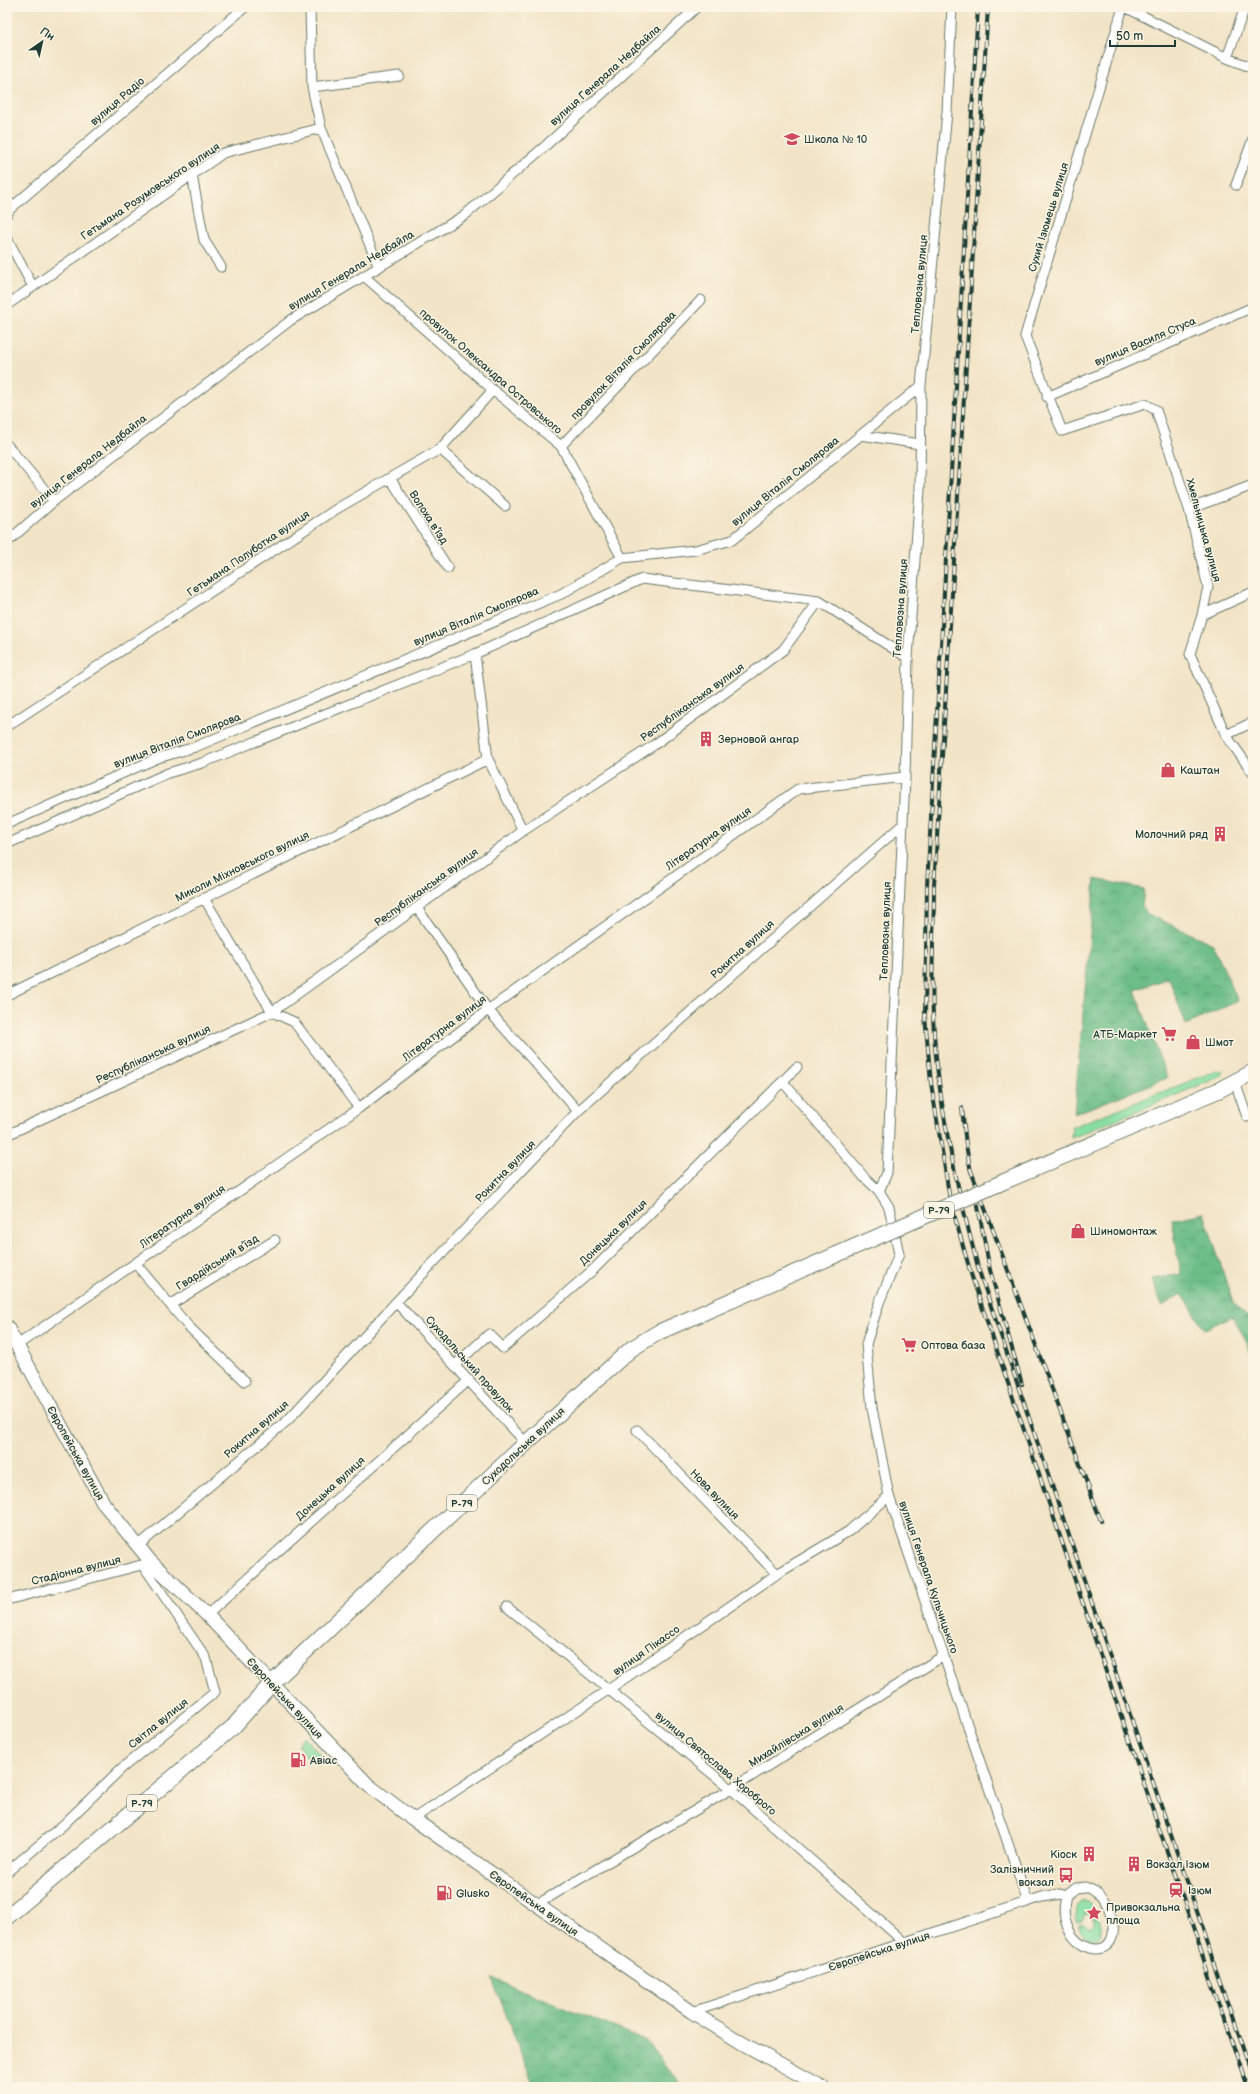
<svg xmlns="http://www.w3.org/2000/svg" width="1260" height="2094" viewBox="0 0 1260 2094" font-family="'Balsamiq Sans',sans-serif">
	<defs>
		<pattern id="forest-crowns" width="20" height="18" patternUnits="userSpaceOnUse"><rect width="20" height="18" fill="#6cbd88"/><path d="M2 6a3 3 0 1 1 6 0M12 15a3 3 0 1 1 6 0" fill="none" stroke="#589b70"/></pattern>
	</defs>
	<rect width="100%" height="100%" fill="#fcf5e5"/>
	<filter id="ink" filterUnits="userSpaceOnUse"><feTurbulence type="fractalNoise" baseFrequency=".025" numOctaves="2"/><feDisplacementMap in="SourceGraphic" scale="8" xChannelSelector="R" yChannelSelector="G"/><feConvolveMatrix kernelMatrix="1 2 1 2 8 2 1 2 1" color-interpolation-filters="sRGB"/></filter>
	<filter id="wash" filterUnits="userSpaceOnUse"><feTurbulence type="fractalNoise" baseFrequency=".012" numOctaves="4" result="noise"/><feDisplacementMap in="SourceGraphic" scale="16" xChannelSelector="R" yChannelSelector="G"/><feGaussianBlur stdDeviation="0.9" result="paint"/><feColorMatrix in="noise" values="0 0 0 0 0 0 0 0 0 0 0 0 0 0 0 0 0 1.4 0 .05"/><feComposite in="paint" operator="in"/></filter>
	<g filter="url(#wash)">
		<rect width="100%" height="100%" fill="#f2e4c7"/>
		<path fill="#86dea2" stroke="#528e6b" d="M1218 1070 1223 1072 1222 1076 1071 1138 1072 1127Z
			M305 1738 321 1756 319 1761 312 1762 298 1746 300 1740Z
			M1083 1901 1092 1905 1098 1915 1093 1917 1086 1913 1082 1920 1078 1922 1076 1917 1077 1908Z
			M1098 1917 1101 1924V1934L1097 1938 1090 1939 1081 1932 1079 1925 1083 1923 1091 1927 1094 1923V1918Z"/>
		<path fill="url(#forest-crowns)" stroke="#467d5e" d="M1095 879 1144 889 1142 907 1147 914 1213 944 1238 1001 1186 1025 1169 978 1135 990 1167 1078 1074 1114Z
			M1204 1213 1233 1303 1253 1321V1359L1245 1338 1232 1316 1205 1329 1182 1294 1162 1306 1152 1279 1181 1274 1172 1220Z
			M492 1978 645 2040 682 2087H534Z"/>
	</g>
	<g filter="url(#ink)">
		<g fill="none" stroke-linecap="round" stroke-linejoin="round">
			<defs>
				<path id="street" d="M310 7 312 87 321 128 379 267
					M952 7 947 112 921 386 920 490 908 658 905 777 887 1173 879 1191 889 1207 899 1254 879 1303 866 1344 872 1408 889 1496 1028 1902
					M1123 7 1025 336 1062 431 1145 404 1156 410 1189 509 1208 587 1202 615 1190 654 1226 735 1253 773
					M1125 7 1227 58 1253 68
					M1227 58 1245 7
					M312 87 399 76
					M192 175 204 240 221 267
					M1236 185 1253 139
					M7 214 10 209 245 7
					M7 238 33 287
					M364 276 493 390 561 446 622 558
					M7 305 223 153 321 128
					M1047 397 1253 307
					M861 435 920 444
					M7 445 54 501
					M561 446 701 300
					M440 449 505 506
					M390 478 448 568
					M1189 509 1253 485
					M7 542 54 501 291 320 465 215 543 148 697 7
					M1202 615 1253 592
					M475 654 488 759 523 831
					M7 726 338 508 440 449 493 390
					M1226 735 1253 722
					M7 824 158 758 195 747 561 594 622 558 695 550 732 540 921 386
					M7 844 168 773 202 763 475 654 642 579 819 601 908 658
					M204 898 272 1012 294 1022 359 1108
					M417 908 488 1010 578 1111
					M7 995 488 759
					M783 1082 864 1177 879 1191
					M1235 1082 1247 1117
					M7 1135 272 1012 523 831 654 745 783 650 819 601
					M135 1263 188 1326 245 1381
					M396 1302 526 1443
					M170 1305 275 1240
					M16 1346 359 1108 488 1010 798 789 905 777
					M455 1365 489 1334 503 1348 594 1269 797 1067
					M637 1430 777 1574
					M138 1546 288 1420 396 1302 578 1111 902 825
					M7 1600 149 1563
					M507 1607 731 1789 905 1943
					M207 1615 469 1380
					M413 1819 608 1690 777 1574 849 1531 889 1496
					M7 1872 63 1825 122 1768 215 1692 206 1658 143 1565
					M1085 1887C1099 1892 1107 1900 1111 1915 1127 1971 1052 1953 1066 1896L1076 1888Z
					M536 1905 731 1789 943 1656
					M692 2012 1042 1897 1060 1894 1066 1896"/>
				<path id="secondary" d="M7 1327 104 1504 138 1546 151 1562 207 1615 352 1768 368 1785 413 1819 692 2012 742 2043 822 2087"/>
				<path id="primary" d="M1219 1090 1253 1072
					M7 1917 233 1727 271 1684 526 1443 631 1349 659 1332"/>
			</defs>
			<use href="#street" stroke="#697767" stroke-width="11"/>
			<use href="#secondary" stroke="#697767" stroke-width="15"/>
			<use href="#primary" stroke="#697767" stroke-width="17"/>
			<use href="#street" stroke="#fff" stroke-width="9"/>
			<use href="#secondary" stroke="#fff" stroke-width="13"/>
			<use href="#primary" stroke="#fff" stroke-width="15"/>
			<defs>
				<path id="rail" d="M978 7 927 886 925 1016 931 1083 950 1200 971 1274 1247 2087
					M988 7 934 886C934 929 931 973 933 1016 937 1103 957 1187 979 1271L1253 2076
					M962 1108 966 1145 971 1172
					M970 1168 1101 1521
					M976 1196 990 1270 1022 1384"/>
			</defs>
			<use href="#rail" stroke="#1f3d34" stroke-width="4"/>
			<use href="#rail" stroke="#fcf5e5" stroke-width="2.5" stroke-dasharray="8" stroke-linecap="butt"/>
			<defs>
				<path id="primary-bridge" d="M659 1332 1003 1182 1219 1090"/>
			</defs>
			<use href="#primary-bridge" stroke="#697767" stroke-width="17" stroke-linecap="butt"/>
			<use href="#primary-bridge" stroke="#fff" stroke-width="15"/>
		</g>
	</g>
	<defs>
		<symbol id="school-bare" viewBox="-9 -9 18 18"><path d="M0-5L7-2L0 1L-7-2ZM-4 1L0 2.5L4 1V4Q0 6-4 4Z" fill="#d1495b" stroke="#fcf5e5" stroke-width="2.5" paint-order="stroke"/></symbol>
		<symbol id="building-bare" viewBox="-9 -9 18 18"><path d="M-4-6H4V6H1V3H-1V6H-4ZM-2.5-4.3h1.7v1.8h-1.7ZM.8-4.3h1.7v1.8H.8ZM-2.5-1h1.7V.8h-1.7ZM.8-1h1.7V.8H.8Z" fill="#d1495b" stroke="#fcf5e5" stroke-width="2.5" paint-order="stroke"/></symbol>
		<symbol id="shop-bare" viewBox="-9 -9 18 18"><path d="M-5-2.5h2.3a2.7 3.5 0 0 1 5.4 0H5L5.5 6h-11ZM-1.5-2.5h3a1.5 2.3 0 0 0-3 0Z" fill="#d1495b" stroke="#fcf5e5" stroke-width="2.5" paint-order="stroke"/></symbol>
		<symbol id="supermarket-bare" viewBox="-9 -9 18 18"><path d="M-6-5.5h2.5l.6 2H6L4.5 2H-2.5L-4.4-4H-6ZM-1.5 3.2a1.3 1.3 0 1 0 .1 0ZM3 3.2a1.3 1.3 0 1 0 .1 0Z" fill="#d1495b" stroke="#fcf5e5" stroke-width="2.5" paint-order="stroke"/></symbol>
		<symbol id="fuel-bare" viewBox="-9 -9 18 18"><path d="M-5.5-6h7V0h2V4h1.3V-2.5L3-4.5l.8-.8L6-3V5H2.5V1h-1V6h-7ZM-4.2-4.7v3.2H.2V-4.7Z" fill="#d1495b" stroke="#fcf5e5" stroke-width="2.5" paint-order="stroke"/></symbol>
		<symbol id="bus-bare" viewBox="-9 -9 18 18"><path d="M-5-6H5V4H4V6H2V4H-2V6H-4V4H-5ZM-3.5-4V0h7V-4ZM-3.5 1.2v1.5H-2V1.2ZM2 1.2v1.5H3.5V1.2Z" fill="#d1495b" stroke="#fcf5e5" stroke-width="2.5" paint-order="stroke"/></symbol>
		<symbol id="station-bare" viewBox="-9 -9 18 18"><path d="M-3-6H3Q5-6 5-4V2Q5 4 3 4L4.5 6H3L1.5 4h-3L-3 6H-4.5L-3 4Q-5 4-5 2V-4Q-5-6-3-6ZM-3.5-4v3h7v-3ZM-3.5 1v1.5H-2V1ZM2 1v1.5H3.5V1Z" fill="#d1495b" stroke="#fcf5e5" stroke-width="2.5" paint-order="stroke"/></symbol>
		<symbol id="sight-bare" viewBox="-9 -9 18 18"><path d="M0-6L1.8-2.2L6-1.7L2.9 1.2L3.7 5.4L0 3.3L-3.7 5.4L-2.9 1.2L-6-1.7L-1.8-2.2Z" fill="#d1495b" stroke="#fcf5e5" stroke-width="2.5" paint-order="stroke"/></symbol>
	</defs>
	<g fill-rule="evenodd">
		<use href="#school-bare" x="781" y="128" width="22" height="22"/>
		<use href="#building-bare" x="695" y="728" width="22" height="22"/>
		<use href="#shop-bare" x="1157" y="759" width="22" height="22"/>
		<use href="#building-bare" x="1209" y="823" width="22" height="22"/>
		<use href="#supermarket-bare" x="1158" y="1023" width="22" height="22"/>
		<use href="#shop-bare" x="1182" y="1031" width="22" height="22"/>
		<use href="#shop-bare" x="1067" y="1220" width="22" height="22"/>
		<use href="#supermarket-bare" x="898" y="1334" width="22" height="22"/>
		<use href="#fuel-bare" x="287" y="1749" width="22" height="22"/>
		<use href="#building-bare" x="1078" y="1843" width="22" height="22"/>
		<use href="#building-bare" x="1123" y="1853" width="22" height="22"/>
		<use href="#bus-bare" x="1055" y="1864" width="22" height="22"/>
		<use href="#station-bare" x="1165" y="1879" width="22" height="22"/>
		<use href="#fuel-bare" x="433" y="1882" width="22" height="22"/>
		<use href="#sight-bare" x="1083" y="1902" width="22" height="22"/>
	</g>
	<g text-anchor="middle" stroke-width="3" stroke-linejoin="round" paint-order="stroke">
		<g fill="#fcf5e5" stroke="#617469" stroke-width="1">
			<rect x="924" y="1202" width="30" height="16" rx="3"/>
			<rect x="447" y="1495" width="30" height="16" rx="3"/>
			<rect x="127" y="1795" width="30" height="16" rx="3"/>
		</g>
		<g font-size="10" font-weight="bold" fill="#1f3d34">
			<text x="939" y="1214">Р-79</text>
			<text x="462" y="1507">Р-79</text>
			<text x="142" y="1807">Р-79</text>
		</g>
		<g font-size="11" fill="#1f3d34" stroke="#fcf5e5">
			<text transform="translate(605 75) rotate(-42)" y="4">вулиця Генерала Недбайла</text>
			<text transform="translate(117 101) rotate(-41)" y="4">вулиця Радіо</text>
			<text transform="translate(150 191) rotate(-34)" y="4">Гетьмана Розумовського вулиця</text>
			<text transform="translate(1048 217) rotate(-73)" y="4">Сухий Ізюмець вулиця</text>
			<text transform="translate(351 270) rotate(-31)" y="4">вулиця Генерала Недбайла</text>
			<text transform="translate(919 284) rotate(-85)" y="4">Тепловозна вулиця</text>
			<text transform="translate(1145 341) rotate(-23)" y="4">вулиця Василя Стуса</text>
			<text transform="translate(623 365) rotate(-46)" y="4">провулок Віталія Смолярова</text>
			<text transform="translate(491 371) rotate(41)" y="4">провулок Олександра Островського</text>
			<text transform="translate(88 461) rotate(-38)" y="4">вулиця Генерала Недбайла</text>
			<text transform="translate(785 481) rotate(-39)" y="4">вулиця Віталія Смолярова</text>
			<text transform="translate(429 517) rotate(57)" y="4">Волоха в’їзд</text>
			<text transform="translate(1204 530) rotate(75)" y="4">Хмельницька вулиця</text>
			<text transform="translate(248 553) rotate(-34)" y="4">Гетьмана Полуботка вулиця</text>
			<text transform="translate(900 608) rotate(-86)" y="4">Тепловозна вулиця</text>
			<text transform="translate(476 616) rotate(-23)" y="4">вулиця Віталія Смолярова</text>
			<text transform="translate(692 702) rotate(-36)" y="4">Республіканська вулиця</text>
			<text transform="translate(177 740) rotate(-21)" y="4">вулиця Віталія Смолярова</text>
			<text transform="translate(708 838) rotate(-35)" y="4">Літературна вулиця</text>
			<text transform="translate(242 866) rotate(-26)" y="4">Миколи Міхновського вулиця</text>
			<text transform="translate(426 887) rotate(-36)" y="4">Республіканська вулиця</text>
			<text transform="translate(885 931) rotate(-88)" y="4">Тепловозна вулиця</text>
			<text transform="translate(742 949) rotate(-42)" y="4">Рокитна вулиця</text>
			<text transform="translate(444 1028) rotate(-37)" y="4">Літературна вулиця</text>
			<text transform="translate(153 1054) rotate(-25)" y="4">Республіканська вулиця</text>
			<text transform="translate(505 1171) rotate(-46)" y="4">Рокитна вулиця</text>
			<text transform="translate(182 1216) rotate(-35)" y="4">Літературна вулиця</text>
			<text transform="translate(613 1232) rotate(-44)" y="4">Донецька вулиця</text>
			<text transform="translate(217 1262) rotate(-32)" y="4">Гвардійський в’їзд</text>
			<text transform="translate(470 1364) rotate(48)" y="4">Суходольський провулок</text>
			<text transform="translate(256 1429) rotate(-41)" y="4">Рокитна вулиця</text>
			<text transform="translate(523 1446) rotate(-43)" y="4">Суходольська вулиця</text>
			<text transform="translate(76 1453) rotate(61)" y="4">Європейська вулиця</text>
			<text transform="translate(330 1488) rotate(-42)" y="4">Донецька вулиця</text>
			<text transform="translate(715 1494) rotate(46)" y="4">Нова вулиця</text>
			<text transform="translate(76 1570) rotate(-14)" y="4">Стадіонна вулиця</text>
			<text transform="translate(929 1577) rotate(71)" y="4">вулиця Генерала Кульчицького</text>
			<text transform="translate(646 1650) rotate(-35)" y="4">вулиця Пікассо</text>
			<text transform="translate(285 1698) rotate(47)" y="4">Європейська вулиця</text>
			<text transform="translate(158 1723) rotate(-39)" y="4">Світла вулиця</text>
			<text transform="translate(796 1735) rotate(-32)" y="4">Михайлівська вулиця</text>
			<text transform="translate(716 1763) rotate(40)" y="4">вулиця Святослава Хороброго</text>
			<text transform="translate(534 1903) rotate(35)" y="4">Європейська вулиця</text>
			<text transform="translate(879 1951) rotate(-18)" y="4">Європейська вулиця</text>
		</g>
		<g font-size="11" fill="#1f3d34" stroke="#fcf5e5" text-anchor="start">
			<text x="804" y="143">Школа № 10</text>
			<text x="718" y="743">Зерновой ангар</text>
			<text x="1180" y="774">Каштан</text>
			<text x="1208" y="838" text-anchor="end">Молочний ряд</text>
			<text x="1157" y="1038" text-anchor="end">АТБ-Маркет</text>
			<text x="1205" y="1046">Шмот</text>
			<text x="1090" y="1235">Шиномонтаж</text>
			<text x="921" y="1349">Оптова база</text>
			<text x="310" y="1764">Авіас</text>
			<text x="1077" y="1858" text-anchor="end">Кіоск</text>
			<text x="1146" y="1868">Вокзал Ізюм</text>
			<text x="1054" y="1873" text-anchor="end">Залізничний<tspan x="1054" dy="13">вокзал</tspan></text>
			<text x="1188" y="1894">Ізюм</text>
			<text x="456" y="1897">Glusko</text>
			<text x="1106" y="1911">Привокзальна<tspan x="1106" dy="13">площа</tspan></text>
		</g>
	</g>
	<rect width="1260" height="2094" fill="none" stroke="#fcf5e5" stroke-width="24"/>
	<g transform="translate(42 42) rotate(34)" stroke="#fcf5e5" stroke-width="3" paint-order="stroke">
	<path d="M0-3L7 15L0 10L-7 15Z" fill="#1f3d34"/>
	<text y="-6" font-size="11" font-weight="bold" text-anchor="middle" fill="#1f3d34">Пн</text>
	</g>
	<path d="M1110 40v6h65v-6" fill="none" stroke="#1f3d34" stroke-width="2"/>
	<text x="1116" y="40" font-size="12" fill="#1f3d34" stroke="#fcf5e5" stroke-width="3" paint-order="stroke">50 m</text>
</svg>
